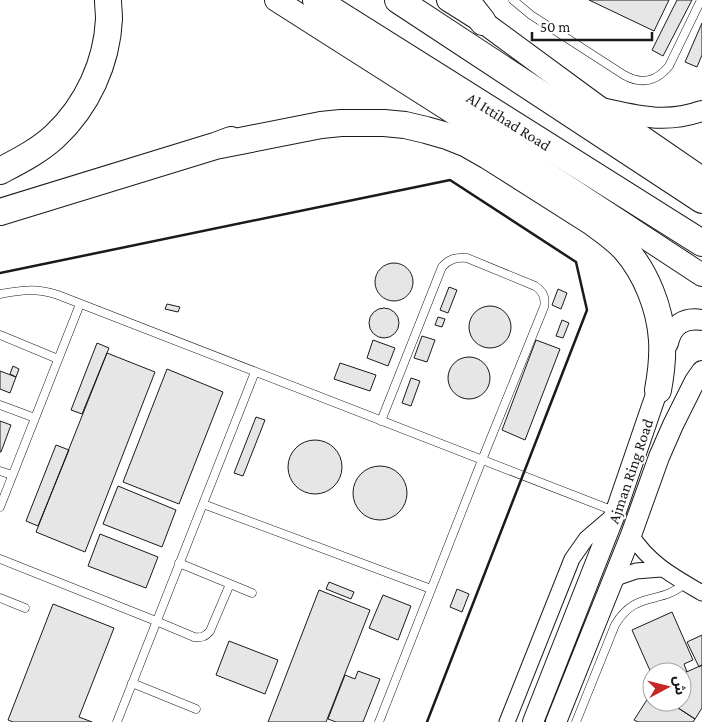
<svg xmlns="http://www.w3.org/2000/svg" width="702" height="722" viewBox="0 0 702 722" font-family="'Crimson Pro','Noto Sans Arabic',serif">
	<rect width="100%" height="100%" fill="#fff"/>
	<path fill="#e6e6e6" stroke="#1a1a1a" d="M589 0H669L654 31Z
		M677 0H692L663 56 652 50Z
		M702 23V55L697 67 685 62Z
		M375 282a19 19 0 1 1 38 0a19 19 0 1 1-38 0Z
		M449 287 457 290 448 313 440 310Z
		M558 289 567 293 561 309 552 305Z
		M167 304 180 307 178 312 165 309Z
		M469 327a21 21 0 1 1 42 0a21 21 0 1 1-42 0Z
		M369 323a15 15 0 1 1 30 0a15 15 0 1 1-30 0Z
		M438 317 445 319 442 327 435 325Z
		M562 320 569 323 563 338 556 336Z
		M422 336 435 340 427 362 414 358Z
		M373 340 395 348 388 366 367 358Z
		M536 340 560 349 525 440 502 430Z
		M97 343 109 348 82 414 71 410Z
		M107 353 155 372 85 552 36 532Z
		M448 378a21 21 0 1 1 42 0a21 21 0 1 1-42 0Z
		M340 363 376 375 370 391 334 379Z
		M13 366 19 369 16 377 10 374Z
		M167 369 223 392 179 504 123 482Z
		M0 371 16 377 10 393 0 389Z
		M411 378 420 381 411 406 402 403Z
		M256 417 265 420 243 476 234 473Z
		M0 421 11 425 1 452H0Z
		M288 467a27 27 0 1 1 54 0a27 27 0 1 1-54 0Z
		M56 445 69 450 38 526 26 521Z
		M353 493a27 27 0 1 1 54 0a27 27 0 1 1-54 0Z
		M118 486 176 510 162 547 103 524Z
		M100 534 158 557 146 588 88 566Z
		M329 582 354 592 351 599 326 589Z
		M457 589 469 594 462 612 450 607Z
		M319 590 370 610 326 722H268Z
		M383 595 411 606 398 640 369 628Z
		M53 604 114 628 79 717 92 722H13L8 720Z
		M672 612 693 660 684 664 687 672 682 674V672L667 671 652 672V675L632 630Z
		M702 635V665L699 667 687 642Z
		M229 641 278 660 265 694 216 675Z
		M702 665V708L695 719 669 702H682V674Z
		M358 671 380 679 363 722H336L328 719 345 675 355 679Z
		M652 692V702H669L695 719 693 722H638L634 720Z"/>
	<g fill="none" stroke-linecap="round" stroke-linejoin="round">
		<defs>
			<path id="lane" d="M513 0 531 15 624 75C642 85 656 82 669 66L701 0
				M0 294C22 290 36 288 58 295L614 511
				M0 335 58 359
				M0 405 35 418
				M0 471 12 475
				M203 504 431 589
				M0 507 80 304
				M0 559 156 621 194 637C201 638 205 637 210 631L230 584
				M179 563 252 593
				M0 598 25 608
				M132 683 196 709
				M117 722 255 372
				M379 722 482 460 544 307C546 298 543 291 535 286L467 258C456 257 449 259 442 267L381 421
				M576 722 615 625C636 589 661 606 685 583"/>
			<path id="street" d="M631 535C650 564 673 576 702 593
				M613 579 636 571 661 569
				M507 722 572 559 586 539 614 515"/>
			<path id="secondary" d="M601 108C638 116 665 124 702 111
				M668 343C672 325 684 317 702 320
				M533 722 615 514 662 377
				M556 722 631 535 659 457 673 425 695 381 702 371"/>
			<path id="primary" d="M276 0 510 149 702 275
				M448 0 483 22 600 108 702 178"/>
			<path id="highway" d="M316 0 702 243
				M398 0 702 200
				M466 0 483 22
				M215 146 321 125 341 123H384L405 125 426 130 447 136 467 144 488 156 592 222C603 230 615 238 625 249 646 273 660 308 662 340 663 357 661 374 658 390
				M0 171C19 161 39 151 55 136 87 106 107 63 109 19 109 13 108 6 108 0
				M0 212 215 146 231 140"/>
		</defs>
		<use href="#lane" stroke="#1a1a1a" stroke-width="9"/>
		<use href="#street" stroke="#1a1a1a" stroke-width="17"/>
		<use href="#secondary" stroke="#1a1a1a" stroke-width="22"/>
		<use href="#primary" stroke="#1a1a1a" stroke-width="24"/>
		<use href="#highway" stroke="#1a1a1a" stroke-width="28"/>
		<use href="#lane" stroke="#fff" stroke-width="8"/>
		<use href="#street" stroke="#fff" stroke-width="15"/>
		<use href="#secondary" stroke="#fff" stroke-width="20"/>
		<use href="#primary" stroke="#fff" stroke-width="22"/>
		<use href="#highway" stroke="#fff" stroke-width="26"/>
		<path stroke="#1a1a1a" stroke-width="2.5" d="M0 273 450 180 576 262 587 310 427 722"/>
	</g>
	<g text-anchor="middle" stroke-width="4" stroke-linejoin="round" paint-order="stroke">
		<g font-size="16" fill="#1a1a1a" stroke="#fff">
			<text transform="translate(509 121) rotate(32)" y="6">Al Ittihad Road</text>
			<text transform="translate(630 471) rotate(-71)" y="6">Ajman Ring Road</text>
		</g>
	</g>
	<g transform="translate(667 687) rotate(83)"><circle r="24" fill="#ffffff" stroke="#a3a3a3"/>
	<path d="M0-4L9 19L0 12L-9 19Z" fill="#c62828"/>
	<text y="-8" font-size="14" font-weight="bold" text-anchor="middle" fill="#1a1a1a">ش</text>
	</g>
	<path d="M532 32v8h120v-8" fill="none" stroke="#1a1a1a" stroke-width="2.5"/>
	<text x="540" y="32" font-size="15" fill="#1a1a1a" stroke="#ffffff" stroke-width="4" paint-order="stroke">50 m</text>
</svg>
